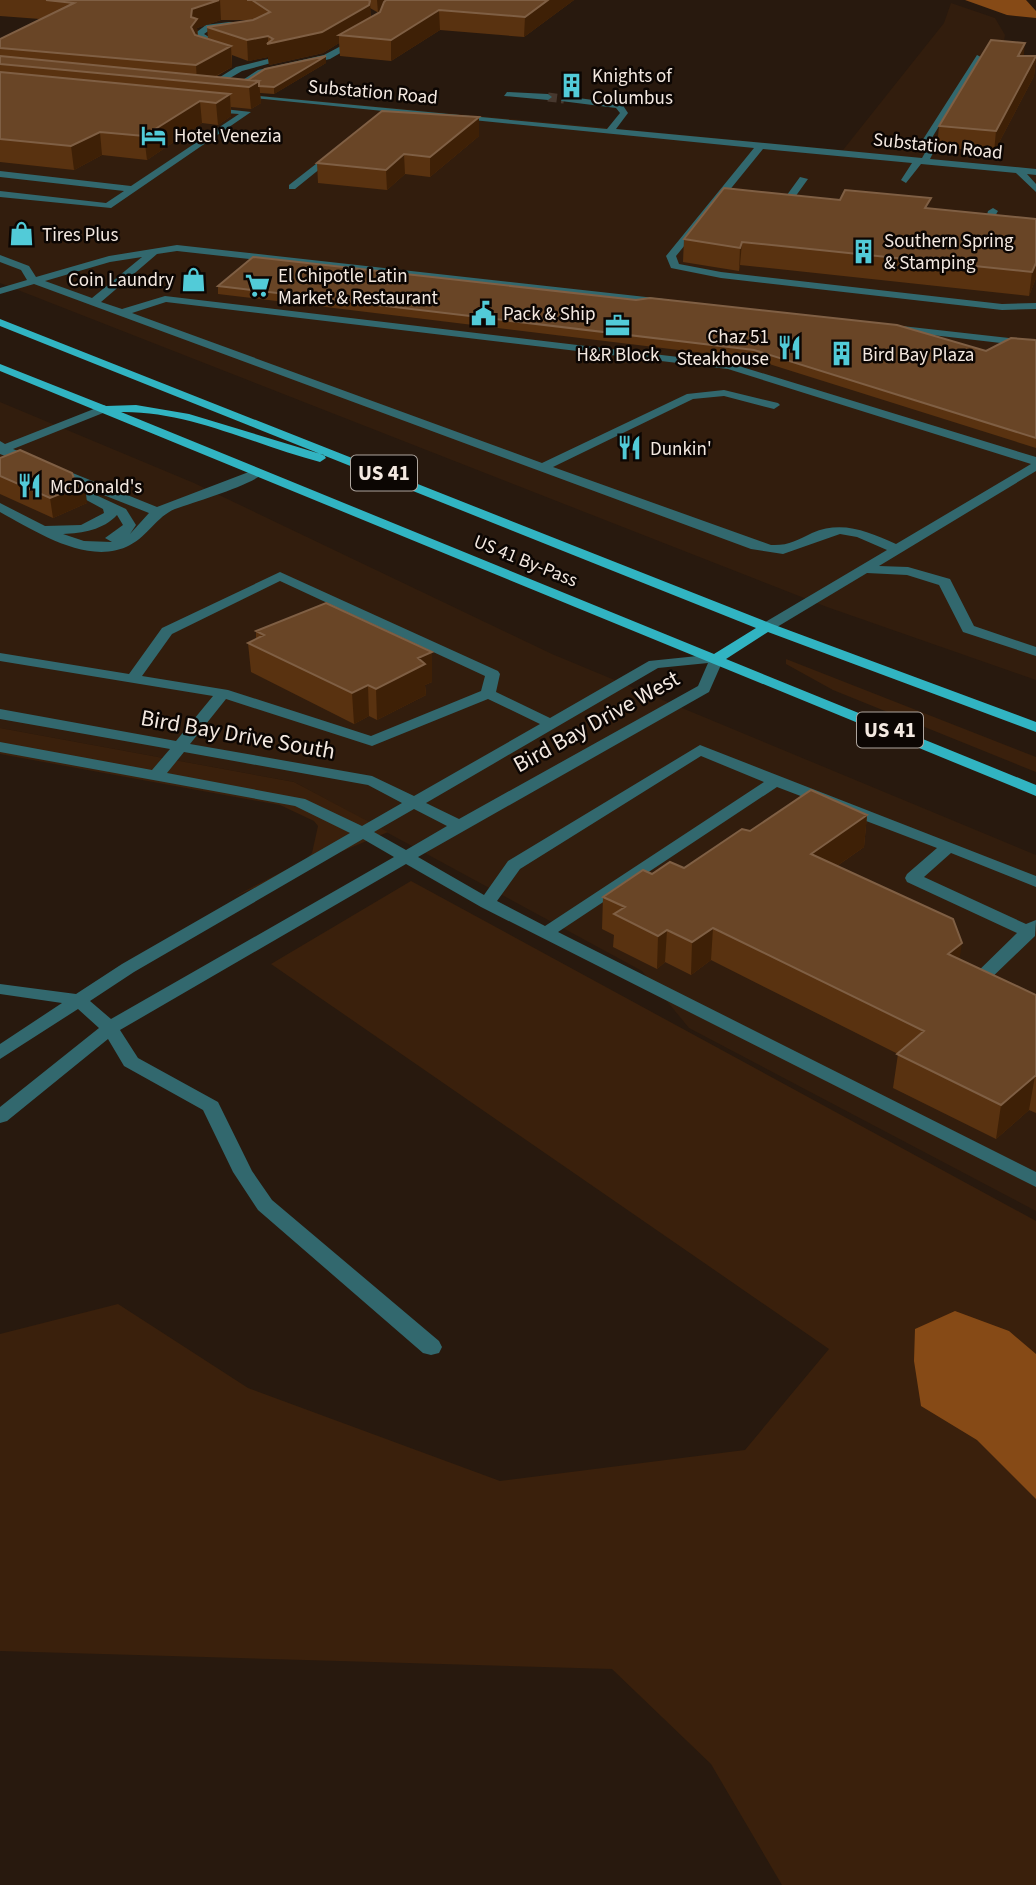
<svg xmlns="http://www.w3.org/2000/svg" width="1036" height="1885" viewBox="0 0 1036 1885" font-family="'Source Sans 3',sans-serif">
	<rect width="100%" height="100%" fill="#28190e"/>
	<path fill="#321d0d" d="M951 3 995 18 1005 35 1002 53 1036 64V680L827 607 0 283V71L843 150 944 23Z
		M0 402 194 483 552 654 1036 855V1211L689 1028 642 971 294 782 0 728Z"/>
	<path fill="#3a200c" d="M786 659 1036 757V772L833 690 786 664Z
		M0 728 294 782 388 832 233 897 305 860 312 853 318 826 314 821 280 805 0 754Z
		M411 881 1036 1221V1885H782L711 1764 612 1669 0 1651V1334L118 1304 248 1388 500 1481 745 1450 829 1349 271 964Z"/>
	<path fill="#864a16" d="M965 0H1026L1036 11V18L1007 15Z
		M955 1311 1009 1331 1036 1354V1499L977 1440 921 1406 914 1361 915 1329Z"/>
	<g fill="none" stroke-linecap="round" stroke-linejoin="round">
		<path stroke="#47382e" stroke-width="9" stroke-dasharray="9 4.5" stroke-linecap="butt" d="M548 97 564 99"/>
		<path fill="#32686e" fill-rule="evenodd" d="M229 22 258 24 269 31C256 43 208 44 194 34L206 25ZM229 26 260 31 209 37 204 34 211 29Z
			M356 38 363 40 330 59 264 74 239 89 232 87 258 70 324 55Z
			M977 55 981 57 930 141 934 151 930 159 1036 169V175L1027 174 1036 184V192L1016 173 921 164 906 183 901 180 912 163 763 149 676 256 679 264 721 272 1002 304 1036 303V309L1002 310 721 278 671 268 666 256 754 148 233 96 237 94 607 129 620 113 616 108 561 101 564 96 622 104 628 113 616 129 922 158 926 151 922 141Z
			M268 59 271 63 242 71 208 91 201 89 236 67Z
			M507 92 548 94 552 97 548 100 504 96Z
			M206 107 251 112 111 208 0 197V191L106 203 124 191 0 177V171L131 186 239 114 209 112Z
			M330 153 337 155 295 189H289V185Z
			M800 177 808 179 790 204 772 203V199H784Z
			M993 208 998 211 994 218 1036 222V228L985 222 988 211Z
			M177 245 664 299 669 302 664 305 177 251 157 254 101 302 122 309 165 296 729 363 1036 457V471L879 566 908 567 950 579 974 626 1036 647V656L963 632 939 585 907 575 867 573 772 630H762V624L887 550 857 537 840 534 783 554 751 549 34 284 0 294V288L27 280 21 270 0 262V255L29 266 36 277 109 256ZM142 257 92 298 45 281 110 262ZM166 302 728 369 1031 464 896 544C868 532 843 520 812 533 797 540 788 546 771 545L553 467 693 399 724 396 774 409 780 405 778 403 724 390 687 394 542 463 132 313Z
			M893 325 1036 341V347L889 330 888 328Z
			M104 405 108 407V411L13 449 157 507 254 470 264 473C249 486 197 501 175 509 156 517 149 535 130 545 89 567 35 531 0 512V503L45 526 81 525 104 513 103 509 79 496 77 493 83 489 126 509 136 525 130 534 149 513 0 454V441L5 444ZM117 515 123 525 105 538 112 542 84 541 63 534C83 533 103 530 117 515Z
			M280 572 498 671 500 674 496 692 550 718 649 661 717 654 724 658 709 692 418 857 484 895 508 861 700 745 1036 876V887L951 853 924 877 1026 924 1036 920 1035 936 985 984 988 988 985 992H973L965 985 968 981 1017 933 907 882 905 878 907 874 937 848 777 787 558 932 1036 1172V1187L481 907 406 864 120 1030 138 1058 218 1102 252 1171 272 1200 439 1341 442 1347 439 1353 431 1355 423 1353 258 1210 233 1172 203 1110 124 1066 108 1039 7 1121 0 1123V1107L99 1028 78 1009 0 1059V1044L62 1003 0 994V984L76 994 122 964 350 833 295 806 0 752V742L152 770 170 749 0 719V709L176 741 213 696 0 661V653L129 674 162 628ZM280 581 485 676 481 691 371 736 228 690 142 676 172 634ZM708 663 698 686 459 819 426 803 658 668ZM226 699 372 746 488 699 540 724 414 796 372 776 190 744ZM184 752 368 785 402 803 362 826 305 799 167 773ZM701 756 764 782 545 926 497 901 520 869ZM414 809 447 826 406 850 374 832ZM363 839 394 857 111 1019 90 1001 134 972Z"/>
		<path fill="#31b4c2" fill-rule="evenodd" d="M0 319 772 624 1036 722V732L768 632 726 659 1036 785V796L0 371V364L106 406 136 405 189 414 324 455 326 458 320 462C254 445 190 411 121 412L714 654 756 628 0 326Z"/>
	</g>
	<path fill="#593210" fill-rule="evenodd" d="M0 0H574L524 37 440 30 391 61 340 56 339 43 323 53 269 65 268 57 248 61 232 55V67L215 77 248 80 326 63 274 94 260 93 261 103 251 109 231 107V116L218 125 202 123 147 160 102 155 74 170 0 162V39L40 19 0 16ZM370 8 377 12 378 13 371 17ZM221 20H253L207 27 208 39 198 36 197 28Z
		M1024 56H1036L1034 76 994 152 937 147 939 126Z
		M479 136 430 177 405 174 387 190 318 183 317 163Z
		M930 209 1036 219V278L1029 296 740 265 739 271 683 262 684 239Z
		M218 286 986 351 1036 341V448L753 359 218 294Z
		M0 458 87 503 53 518 0 494Z
		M256 631 432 682 425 685 426 695 377 720 369 716 354 724 251 672 248 643 256 639Z
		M867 815 864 847 837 866 960 960 1036 995V1113L1029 1110 996 1139 893 1088 898 1054 711 960 691 975 665 962 657 969 613 947 614 935 602 929 603 897 652 874 684 868 750 831Z"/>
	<path fill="#3e2006" d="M220 0 221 20 197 28 198 40 191 27 192 9Z
		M377 0H398L378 13Z
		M548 0H574L524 37 525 17Z
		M370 1 371 21 339 35V43L323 53 269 65 268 57 248 61 247 40 268 36V44Z
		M439 10 440 30 391 61V40Z
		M1025 43 1023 62 1018 56Z
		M231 46 232 67 204 82H197L196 65Z
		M326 56V63L274 94V87Z
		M1036 58 1034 76 994 152 996 131Z
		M259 81 261 103 251 109 249 87Z
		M230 94 231 116 218 125 216 103Z
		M200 101 202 123 147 160 144 136Z
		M479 117V136L430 177V157Z
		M100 132 102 155 74 170 71 146Z
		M404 154 405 174 387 190 386 170Z
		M742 242 740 265 739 271 740 248Z
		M1036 263V278L1029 296 1032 272Z
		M85 484 87 503 53 518 50 498Z
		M432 652V682L425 685 426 695 377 720 376 689 418 658Z
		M368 685 369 716 354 724 352 693Z
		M867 815 864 847 808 886 811 854Z
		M713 928 711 960 691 975 692 942Z
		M667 930 665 962 657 969 658 936Z
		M962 943 957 976 948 954Z
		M1035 1076 1029 1110 996 1139 1001 1105Z"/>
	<path fill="#694526" stroke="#7f5f44" stroke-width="2" d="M46 0H219L192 9 191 17 197 19 191 27 195 35 231 46 196 65 0 48V39L74 3Z
		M247 0H368L370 1 369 5 322 32 267 44 273 39 268 36 247 40 207 27 253 20 270 12 252 0Z
		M386 0H548L525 17 439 10 391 40 339 35 380 12 384 2Z
		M991 40 1025 43 1018 56H1036L996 131 939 126Z
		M0 56 259 81 249 87 0 64Z
		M326 56 274 87 259 86V81L248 80 265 69Z
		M0 72 230 94 216 103 200 101 144 136 100 132 71 146 0 139Z
		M382 111 479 117 430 157 404 154 386 170 317 163Z
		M724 188 840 200 845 190 931 198 925 208 1036 219V263L1032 272 742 242 740 248 684 239Z
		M253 257 636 300 650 298 897 325 986 351 1011 338 1035 340 1036 341V438L754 350 218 286Z
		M20 450 72 473 74 478 85 484 50 498 0 476V458Z
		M326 603 432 652 418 658 425 664 376 689 368 685 352 693 248 643 264 635 256 631Z
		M811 790 867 815 811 854 953 919 962 943 948 954 1036 995V1076H1035L1001 1105 897 1054 924 1031 713 928 692 942 667 930 658 936 614 914 625 907 603 897 643 870 652 874 670 862 684 868 742 829 750 831Z"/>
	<defs>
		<symbol id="building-bare" viewBox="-9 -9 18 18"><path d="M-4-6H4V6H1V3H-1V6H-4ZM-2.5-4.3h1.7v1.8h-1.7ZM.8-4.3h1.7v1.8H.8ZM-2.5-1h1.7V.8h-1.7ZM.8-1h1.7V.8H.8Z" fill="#52cbd8" stroke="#0c0603" stroke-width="2.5" paint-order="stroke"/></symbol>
		<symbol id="hotel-bare" viewBox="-9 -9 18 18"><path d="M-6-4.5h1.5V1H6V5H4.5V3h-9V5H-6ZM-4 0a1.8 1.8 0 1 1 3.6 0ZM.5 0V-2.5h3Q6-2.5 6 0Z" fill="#52cbd8" stroke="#0c0603" stroke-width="2.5" paint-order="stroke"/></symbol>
		<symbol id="shop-bare" viewBox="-9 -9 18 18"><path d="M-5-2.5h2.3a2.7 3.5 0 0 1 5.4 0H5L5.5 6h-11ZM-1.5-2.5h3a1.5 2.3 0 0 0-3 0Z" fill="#52cbd8" stroke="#0c0603" stroke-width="2.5" paint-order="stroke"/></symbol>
		<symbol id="supermarket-bare" viewBox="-9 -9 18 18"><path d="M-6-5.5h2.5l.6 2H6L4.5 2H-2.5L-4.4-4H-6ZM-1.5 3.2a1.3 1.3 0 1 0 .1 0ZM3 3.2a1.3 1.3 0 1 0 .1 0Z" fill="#52cbd8" stroke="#0c0603" stroke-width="2.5" paint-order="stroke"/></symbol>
		<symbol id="civic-bare" viewBox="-9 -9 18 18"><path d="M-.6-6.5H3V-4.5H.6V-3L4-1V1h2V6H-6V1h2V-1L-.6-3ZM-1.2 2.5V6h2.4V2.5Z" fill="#52cbd8" stroke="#0c0603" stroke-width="2.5" paint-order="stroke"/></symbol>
		<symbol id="office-bare" viewBox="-9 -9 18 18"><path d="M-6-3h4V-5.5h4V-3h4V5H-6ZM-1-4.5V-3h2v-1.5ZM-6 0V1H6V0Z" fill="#52cbd8" stroke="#0c0603" stroke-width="2.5" paint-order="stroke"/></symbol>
		<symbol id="restaurant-bare" viewBox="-9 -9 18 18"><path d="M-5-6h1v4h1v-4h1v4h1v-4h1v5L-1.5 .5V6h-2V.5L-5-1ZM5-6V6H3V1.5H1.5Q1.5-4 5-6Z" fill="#52cbd8" stroke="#0c0603" stroke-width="2.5" paint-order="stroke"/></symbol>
	</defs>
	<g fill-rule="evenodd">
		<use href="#building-bare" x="554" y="68" width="35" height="35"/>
		<use href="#hotel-bare" x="136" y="118" width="35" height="35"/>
		<use href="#shop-bare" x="4" y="216" width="35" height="35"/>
		<use href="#building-bare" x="846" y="234" width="35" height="35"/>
		<use href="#shop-bare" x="176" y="262" width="35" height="35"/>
		<use href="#supermarket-bare" x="240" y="268" width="35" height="35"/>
		<use href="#civic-bare" x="466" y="296" width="35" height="35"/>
		<use href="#office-bare" x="600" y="308" width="35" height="35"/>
		<use href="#restaurant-bare" x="772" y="330" width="35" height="35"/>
		<use href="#building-bare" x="824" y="336" width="35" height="35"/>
		<use href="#restaurant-bare" x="612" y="430" width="35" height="35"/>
		<use href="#restaurant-bare" x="12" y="468" width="35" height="35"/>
	</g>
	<g text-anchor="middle" stroke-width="5" stroke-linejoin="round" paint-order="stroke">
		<g font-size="19" fill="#f4e9e1" stroke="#0c0603" text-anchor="start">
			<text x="592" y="82">Knights of<tspan x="592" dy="22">Columbus</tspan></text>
			<text x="174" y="142">Hotel Venezia</text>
			<text x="42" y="241">Tires Plus</text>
			<text x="884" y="247">Southern Spring<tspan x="884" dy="22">&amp; Stamping</tspan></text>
			<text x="278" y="282">El Chipotle Latin<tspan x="278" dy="22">Market &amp; Restaurant</tspan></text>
			<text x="174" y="286" text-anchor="end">Coin Laundry</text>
			<text x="503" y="320">Pack &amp; Ship</text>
			<text x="769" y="343" text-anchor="end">Chaz 51<tspan x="769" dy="22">Steakhouse</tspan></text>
			<text x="618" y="361" text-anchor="middle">H&amp;R Block</text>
			<text x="862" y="361">Bird Bay Plaza</text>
			<text x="650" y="455">Dunkin'</text>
			<text x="50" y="493">McDonald's</text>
		</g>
		<g font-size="19" fill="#f4e9e1" stroke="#0c0603">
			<text transform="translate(373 91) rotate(5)" y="7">Substation Road</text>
			<text transform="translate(938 145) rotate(6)" y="7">Substation Road</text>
			<text transform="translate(526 560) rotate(22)" y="7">US 41 By-Pass</text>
		</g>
		<g fill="#0c0603" stroke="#aea59e" stroke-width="2">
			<rect x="351" y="455.5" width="66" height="35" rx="5"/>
			<rect x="857" y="712.5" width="66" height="35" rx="5"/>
		</g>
		<g font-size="21" font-weight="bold" fill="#f4e9e1">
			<text x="384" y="480">US 41</text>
			<text x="890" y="737">US 41</text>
		</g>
		<g font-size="23" fill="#f4e9e1" stroke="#0c0603">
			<text transform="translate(596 721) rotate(-29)" y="8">Bird Bay Drive West</text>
			<text transform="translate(238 734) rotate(10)" y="8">Bird Bay Drive South</text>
		</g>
	</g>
</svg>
